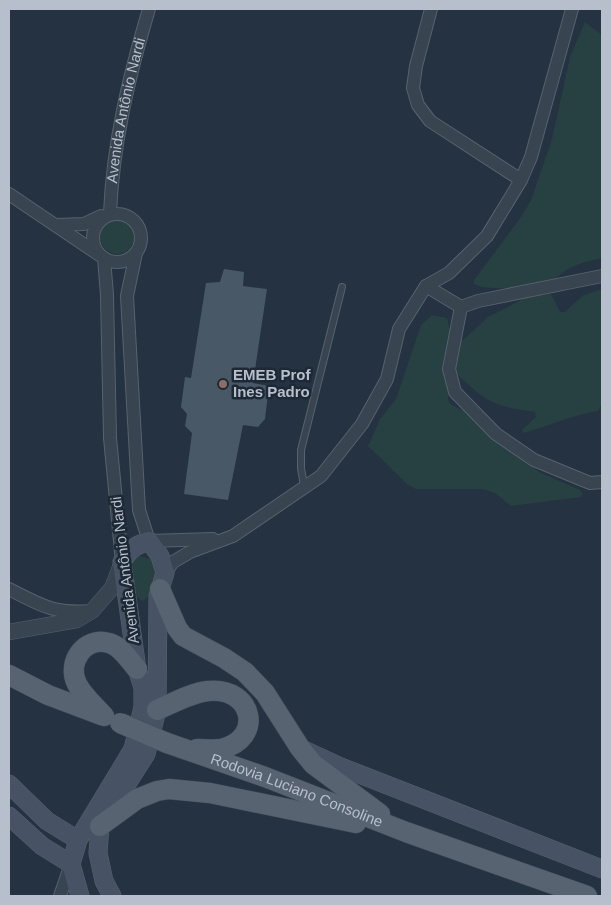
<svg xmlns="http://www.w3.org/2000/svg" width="611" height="905" viewBox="0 0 611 905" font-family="Arial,sans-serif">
	<rect width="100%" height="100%" fill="#253241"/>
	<path fill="#274042" d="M585 22 602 35V258C580 263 559 268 549 290L560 312H565L582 296 602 289V404L598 411C572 415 549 426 523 433L522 430 536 417 535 412C495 406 488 404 458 375L451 376 448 399 450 404 474 416 539 472 580 490 583 494 581 497 511 506 495 493 482 489H416L408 485 368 446 380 419 396 399 421 325 432 315 447 318 451 334 463 340 488 317 521 300V294C508 285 489 291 474 284V280L521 217 531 200 552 139 570 57Z
		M100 237a17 17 0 1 1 34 0a17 17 0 1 1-34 0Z
		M140 556 154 560 158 567 152 593 143 601C132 597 126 570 133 561 135 558 138 557 140 556Z"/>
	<path fill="#495867" d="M224 269 244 272 243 286 267 289 253 383 269 386 265 419 258 427 243 425 228 500 184 494 192 433 185 426 187 414 181 407 185 377 191 378 206 283 220 282Z"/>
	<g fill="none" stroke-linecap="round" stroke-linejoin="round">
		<defs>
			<path id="service" d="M304 486 301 468V450L342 287"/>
			<g id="minor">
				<path d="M431 9 416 66 413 88 418 105 430 121 521 180"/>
				<path d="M9 194 98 254"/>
				<path id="s1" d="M110 213C113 143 129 76 149 9"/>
				<circle cx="117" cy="238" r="24"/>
				<path d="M56 225 84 224 101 216"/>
				<path d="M136 253 127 296 139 510 149 541 213 539"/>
				<path d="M104 258 107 295 110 438 122 562"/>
				<path d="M426 286 461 307"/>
				<path d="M461 307 449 369 455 392 496 434 534 460 590 483 602 482"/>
				<path d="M461 307 478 301 602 276"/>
				<path d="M165 573 173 562 190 552 233 536 321 476 362 424 387 379 399 329 426 286 449 273 487 236 521 180 531 157 572 9"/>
				<path d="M9 589C40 605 54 614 91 611"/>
				<path d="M60 896 71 864"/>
			</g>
			<path id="tertiary" d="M9 632 77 620 92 611 112 588 122 562"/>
			<path id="secondary" d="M300 748 341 767 602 869
				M9 784 47 821 78 840
				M9 816 42 846 71 864 80 896
				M71 864 78 840 133 749 143 707V688L137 669 122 562C129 550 135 545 149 541L160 556 165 573 158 596 157 710 146 754 100 826 98 853 104 881 112 896"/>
			<g id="primary">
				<path d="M160 589 177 628 183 636 224 658 245 672 265 693 300 748 313 764 380 814"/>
				<path d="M9 675 48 695 101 715"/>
				<path d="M157 710C173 703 191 693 208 691 253 686 265 739 221 749 213 750 205 749 197 749"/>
				<path d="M104 716C95 706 83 696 77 684 66 662 85 636 109 643 121 646 129 660 137 669"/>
				<path id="s2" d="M167 743 265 777 406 832 587 896"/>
				<path d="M100 826 137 799 157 791 169 789 210 793 356 823"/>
			</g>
		</defs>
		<use href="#service" stroke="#57626e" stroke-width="8"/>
		<use href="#minor" stroke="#57626e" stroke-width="14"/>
		<use href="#tertiary" stroke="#57626e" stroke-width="16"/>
		<use href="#secondary" stroke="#57626e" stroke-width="19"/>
		<use href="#primary" stroke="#434d5a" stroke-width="21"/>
		<use href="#service" stroke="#394451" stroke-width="6"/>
		<use href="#minor" stroke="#394451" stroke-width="12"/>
		<use href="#tertiary" stroke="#394451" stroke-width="15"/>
		<use href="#secondary" stroke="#475364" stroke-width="18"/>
		<use href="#primary" stroke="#576371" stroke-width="20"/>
		<defs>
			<path id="primary-bridge" d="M120 723 167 743"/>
		</defs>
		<use href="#primary-bridge" stroke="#434d5a" stroke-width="21" stroke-linecap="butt"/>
		<use href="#primary-bridge" stroke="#576371" stroke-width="20"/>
	</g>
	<circle fill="#8d6e63" stroke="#1e2936" stroke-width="2" cx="223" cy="384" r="5"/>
	<g text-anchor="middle" stroke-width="5" stroke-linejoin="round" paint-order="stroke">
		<g font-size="15" fill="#b6bfcb" stroke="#1e2936">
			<text dy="5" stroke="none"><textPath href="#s1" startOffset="104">Avenida Antônio Nardi</textPath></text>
			<text transform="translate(125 570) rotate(-97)" y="5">Avenida Antônio Nardi</text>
			<text dy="5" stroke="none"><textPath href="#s2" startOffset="138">Rodovia Luciano Consoline</textPath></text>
		</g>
		<g font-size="15" font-weight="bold" fill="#b6bfcb" stroke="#1e2936" text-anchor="start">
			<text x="233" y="380">EMEB Prof<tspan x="233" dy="17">Ines Padro</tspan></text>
		</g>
	</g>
	<rect width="611" height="905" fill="none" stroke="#b6bfcb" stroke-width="20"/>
</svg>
